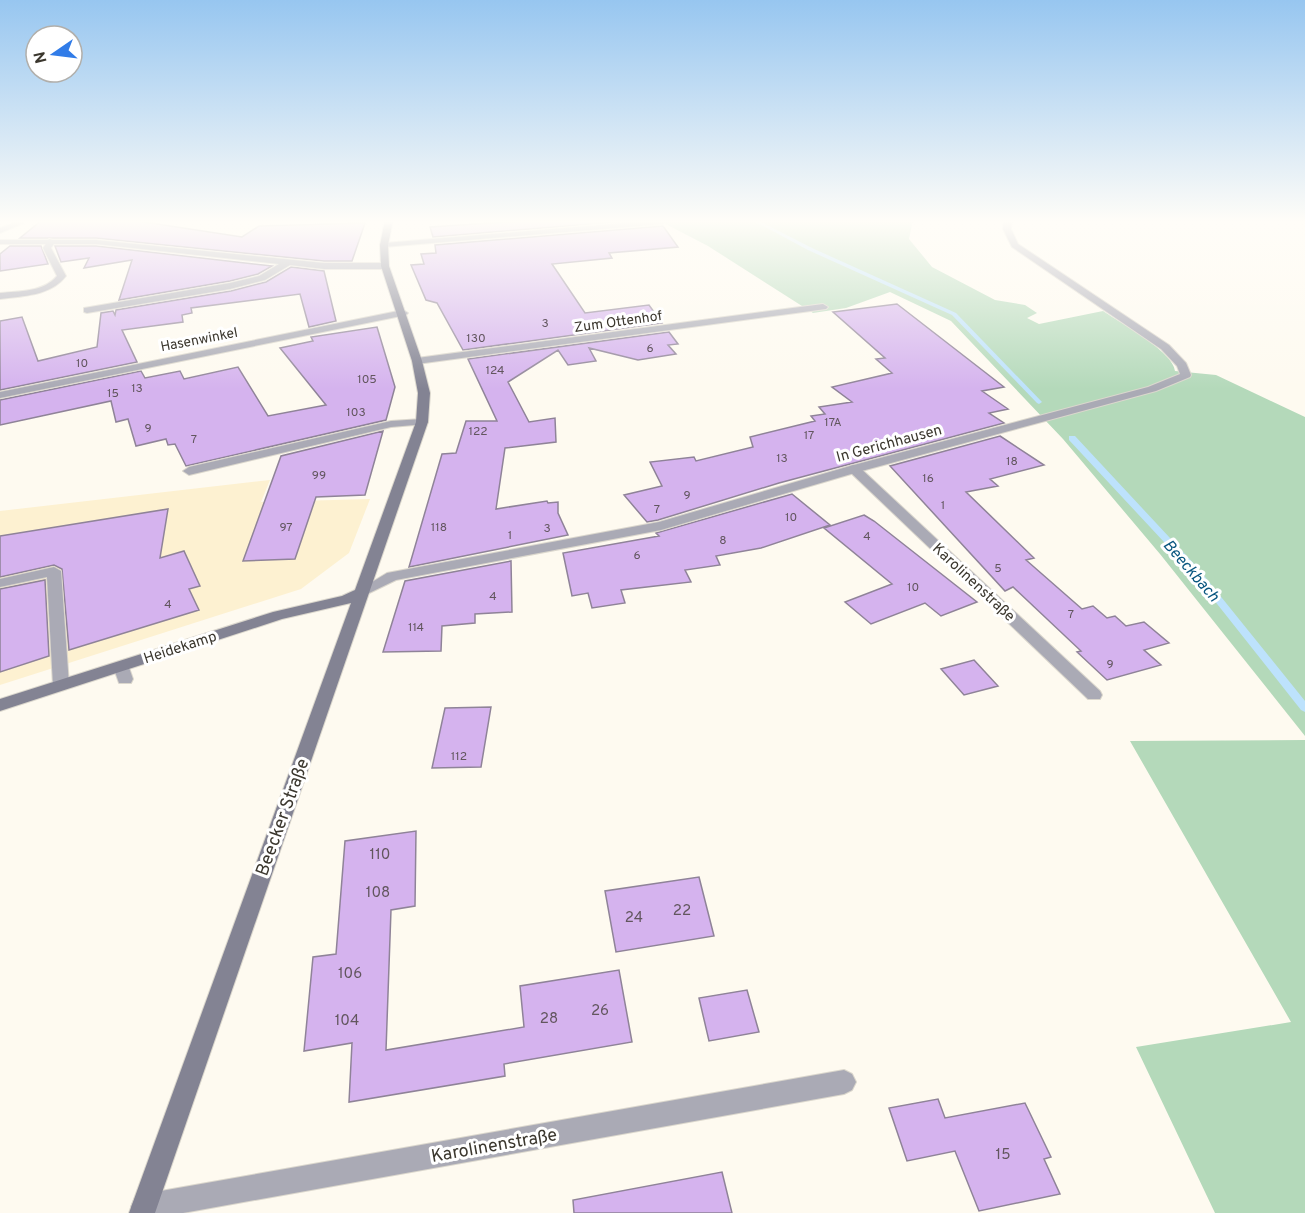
<svg xmlns="http://www.w3.org/2000/svg" width="1305" height="1213" viewBox="0 0 1305 1213" font-family="Overpass,sans-serif">
	<rect width="100%" height="100%" fill="#fefaf0"/>
	<path fill="#fdf1d1" d="M270 480 261 502 370 499 349 553 301 589 0 685V511Z"/>
	<path fill="#b4d9ba" d="M658 220H913L909 239 932 267 995 300 1025 305 1037 313 1027 318 1039 324 1103 311C1119 322 1174 352 1175 371L1216 375 1305 417V736L1160 554 1063 439 951 321 890 292 846 308 813 313 708 246Z
		M1305 740V1213H1215L1136 1047 1291 1022 1130 741Z"/>
	<g fill="none" stroke-linecap="round" stroke-linejoin="round">
		<path fill="#bde2fc" fill-rule="evenodd" d="M752 220H757L812 248 956 313 1042 402 1039 404 1037 403 952 315 808 250Z
			M1069 436H1075L1197 567 1305 701V712L1301 710 1191 571 1069 440Z"/>
	</g>
	<path fill="#d5b3ee" stroke="#8f8398" stroke-width="1.5" d="M42 220H131L242 237 259 226 365 223 352 261H324L96 238H20Z
		M539 220H638L433 237 430 227Z
		M663 226 678 247 609 253 612 258 552 264 585 313 649 305 662 323 463 350 437 303 426 300 411 265 424 264 421 254 436 253 435 245Z
		M10 246H41L48 264 0 271V254Z
		M55 246H96L272 266 258 274 230 281 119 300 132 260 84 268 89 258 61 262Z
		M291 267 324 271 336 321 309 327 300 294 191 308 192 313 182 315 183 322 122 330 137 362 0 390V321L22 317 38 361 97 347 101 313 113 311 115 315 116 310 231 291 266 282Z
		M897 304 1004 387 982 391 1008 409 989 413 1004 423 779 483 658 520 647 522 624 495 662 486 650 462 694 457 696 461 753 447 750 437 815 421 811 416 825 414 819 407 852 402 832 387 892 373 876 359 885 358 833 312Z
		M377 327 395 387 386 420 186 466 175 444 168 445 166 439 136 446 128 419 116 422 111 401 0 425V400L141 371 145 378 180 371 184 379 238 367 268 416 326 405 280 348 313 341 311 337Z
		M669 332 678 344 668 345 676 354 638 360 589 348 596 361 568 365 558 350 508 382 529 422 555 418 556 442 505 448 496 509 547 501 548 503 558 502V513L568 535 409 567 442 454 456 453 466 421H497L468 359Z
		M383 431 365 495 316 497 295 559 243 561 281 456Z
		M1000 436 1044 465 990 479 998 486 966 492 1034 558 1026 560 1082 609 1093 606 1107 618 1115 616 1126 626 1144 622 1169 643 1144 650 1161 665 1107 680 1077 652 1081 651 1013 587 1005 591 890 466Z
		M792 494 830 525 761 548 716 556 720 565 685 570 691 582 621 590 625 603 592 608 588 593 572 596 563 553 659 536 656 533Z
		M168 509 160 558 184 551 200 586 189 589 199 610 69 650 62 569 54 565 0 577V536Z
		M864 515 874 521 977 602 941 616 925 603 871 624 845 602 892 584 824 528Z
		M511 561 512 612 475 614V623L442 626 441 651 383 652 405 581Z
		M45 580 49 656 0 672V589Z
		M974 660 998 686 964 695 941 669Z
		M491 707 481 767 432 768 445 708Z
		M416 831 415 906 391 910 386 1050 524 1027 520 986 619 970 632 1042 504 1064 505 1076 349 1102 352 1043 304 1051 313 957 336 954 345 841Z
		M699 877 714 936 616 952 605 891Z
		M747 990 759 1032 709 1041 699 998Z
		M938 1099 945 1118 1025 1103 1051 1157 1044 1159 1060 1194 979 1211 955 1151 907 1161 889 1108Z
		M722 1172 732 1213H574L573 1200Z"/>
	<g fill="none" stroke-linecap="round" stroke-linejoin="round">
		<defs>
			<path id="lane" d="M10 220H19L24 223 0 233V228L13 223Z
				M49 239 56 241 51 248 66 276C51 296 23 296 0 299V293C19 291 44 292 57 276L43 248Z
				M422 419 428 422 426 424 391 427 189 475 183 471 189 467 391 421Z
				M854 465 858 466 1100 691 1102 695 1100 699H1088L850 472V466Z
				M54 567 61 571 69 685 67 689H55L53 685 47 577 0 587V579Z
				M121 661 127 662 133 679 131 683H119L113 666Z
				M844 1070 852 1074 856 1082 852 1090 844 1094 183 1213H133L131 1207 135 1198 144 1194Z"/>
			<path id="street" d="M660 220H663V224L384 247 380 245 384 243Z
				M1004 220H1012L1011 229 1018 244 1169 345 1186 363 1191 375 1190 377 1156 391 858 472 661 530 396 580 361 597 354 593 387 573 659 522 850 466 1148 387 1180 374 1177 366 1161 349 1012 247 1003 229Z
				M0 240H96L324 263H385L389 266 385 269H324L290 265 265 280 230 289 87 313 84 312V308L230 283 259 276 279 264 96 244H0Z
				M823 304 828 307 826 309 417 364 412 361 417 358Z
				M403 310 408 313 406 315 0 398V392Z"/>
			<path id="secondary" d="M385 220H393L388 245 389 266 422 361 430 393 428 422 155 1213H129L351 603 282 619 0 711V699L273 612 342 596 355 590 416 422 418 393 412 361 381 266 380 245Z"/>
		</defs>
		<use href="#lane" stroke="#dbd7cd" stroke-width="2"/>
		<use href="#street" stroke="#dbd7cd" stroke-width="2"/>
		<use href="#secondary" stroke="#dbd7cd" stroke-width="2"/>
		<use href="#lane" fill="#aaaab5" fill-rule="evenodd"/>
		<use href="#street" fill="#aaaab5" fill-rule="evenodd"/>
		<use href="#secondary" fill="#838393" fill-rule="evenodd"/>
	</g>
	<linearGradient id="sky" x2="0" y2="1"><stop stop-color="#97c6f0"/><stop offset="0.57" stop-color="#fffdf8"/><stop offset="1" stop-color="#fffdf8" stop-opacity="0"/></linearGradient>
	<rect width="1305" height="389" fill="url(#sky)"/>
	<g text-anchor="middle" stroke-width="6" stroke-linejoin="round" paint-order="stroke">
		<g font-size="12" fill="#62565e">
			<text x="545" y="327">3</text>
			<text x="476" y="342">130</text>
			<text x="650" y="352">6</text>
			<text x="82" y="367">10</text>
			<text x="495" y="374">124</text>
			<text x="367" y="383">105</text>
			<text x="137" y="392">13</text>
			<text x="113" y="397">15</text>
			<text x="356" y="416">103</text>
			<text x="833" y="426">17A</text>
			<text x="148" y="432">9</text>
			<text x="478" y="435">122</text>
			<text x="809" y="439">17</text>
			<text x="194" y="443">7</text>
			<text x="782" y="462">13</text>
			<text x="1012" y="465">18</text>
			<text x="319" y="479">99</text>
			<text x="928" y="482">16</text>
			<text x="687" y="499">9</text>
			<text x="943" y="509">1</text>
			<text x="657" y="513">7</text>
			<text x="791" y="521">10</text>
			<text x="286" y="531">97</text>
			<text x="439" y="531">118</text>
			<text x="547" y="532">3</text>
			<text x="510" y="539">1</text>
			<text x="867" y="540">4</text>
			<text x="723" y="544">8</text>
			<text x="637" y="559">6</text>
			<text x="998" y="572">5</text>
			<text x="913" y="591">10</text>
			<text x="493" y="600">4</text>
			<text x="168" y="608">4</text>
			<text x="1071" y="618">7</text>
			<text x="416" y="631">114</text>
			<text x="1110" y="668">9</text>
			<text x="459" y="760">112</text>
		</g>
		<g font-size="14" fill="#3b372e" stroke="#fff">
			<text transform="translate(618 321) rotate(-8)" y="5">Zum Ottenhof</text>
			<text transform="translate(199 339) rotate(-11)" y="5">Hasenwinkel</text>
		</g>
		<g font-size="15" fill="#3b372e" stroke="#fff">
			<text transform="translate(889 443) rotate(-15)" y="5">In Gerichhausen</text>
			<text transform="translate(974 582) rotate(43)" y="5">Karolinenstraße</text>
			<text transform="translate(180 647) rotate(-18)" y="5">Heidekamp</text>
		</g>
		<g font-size="15" fill="#62565e">
			<text x="380" y="859">110</text>
			<text x="378" y="897">108</text>
			<text x="682" y="915">22</text>
			<text x="634" y="922">24</text>
			<text x="350" y="978">106</text>
			<text x="600" y="1015">26</text>
			<text x="549" y="1023">28</text>
			<text x="347" y="1025">104</text>
			<text x="1003" y="1159">15</text>
		</g>
		<g font-size="16" font-style="italic" fill="#0a5780" stroke="#fff">
			<text transform="translate(1192 570) rotate(49)" y="6">Beeckbach</text>
		</g>
		<g font-size="18" fill="#3b372e" stroke="#fff">
			<text transform="translate(282 817) rotate(-70)" y="6">Beecker Straße</text>
			<text transform="translate(494 1145) rotate(-10)" y="6">Karolinenstraße</text>
		</g>
	</g>
	<g transform="translate(54 54) rotate(256)"><circle r="28" fill="#ffffff" stroke="#b1afab" stroke-width="1.5"/>
	<path d="M0-4.5L10 22L0 15L-10 22Z" fill="#317ce8"/>
	<text y="-9" font-size="16" font-weight="bold" text-anchor="middle" fill="#3b372e">N</text>
	</g>
</svg>
